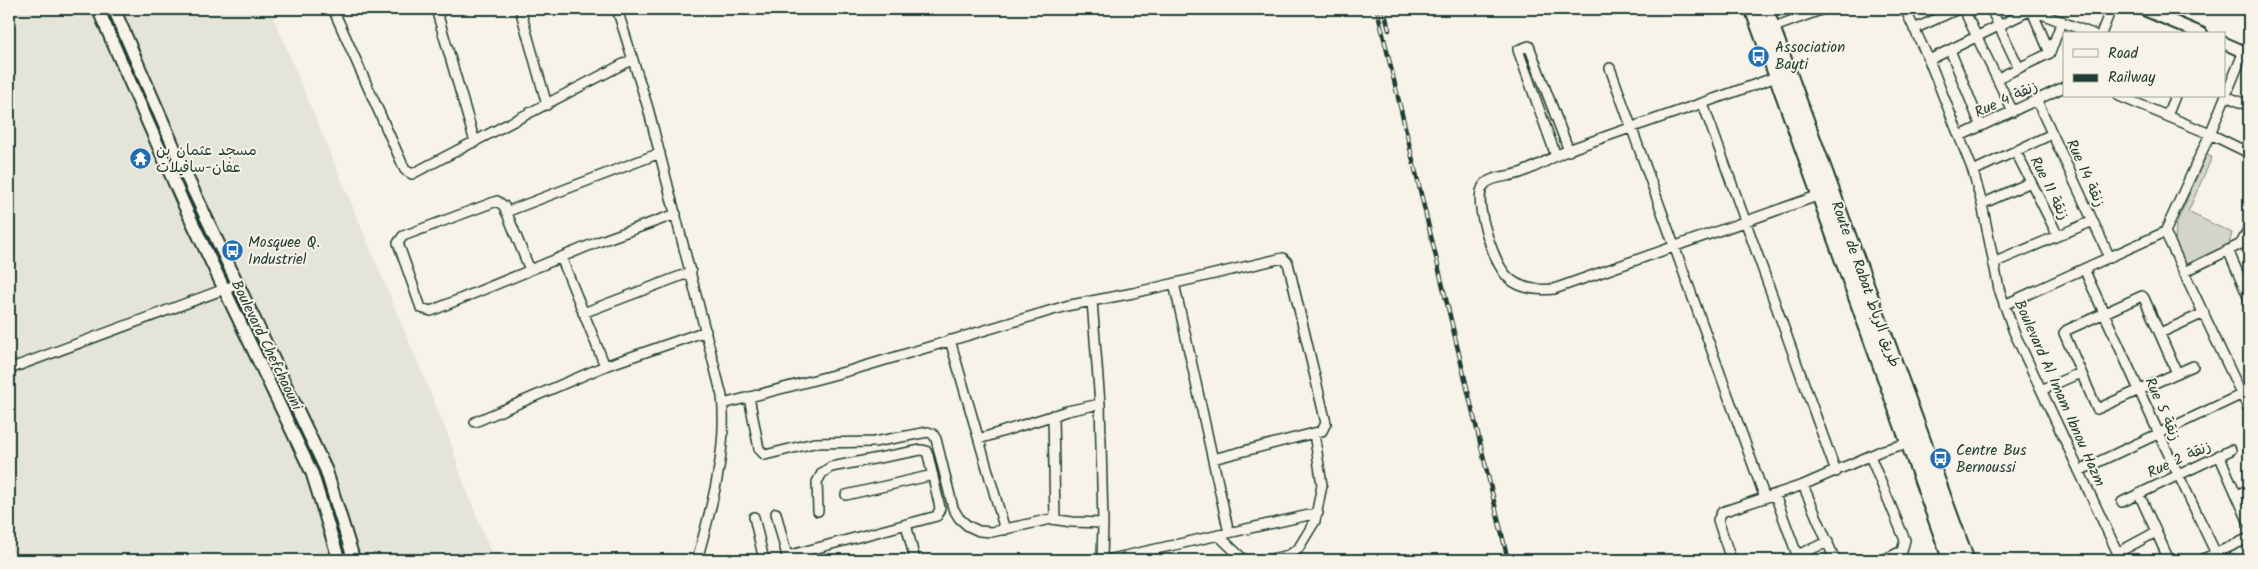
<svg xmlns="http://www.w3.org/2000/svg" width="2258" height="569" viewBox="0 0 2258 569" font-family="Kalam,'Playpen Sans Arabic',sans-serif">
	<rect width="100%" height="100%" fill="#f7f3e8"/>
	<filter id="ink" filterUnits="userSpaceOnUse"><feTurbulence type="fractalNoise" baseFrequency=".02" numOctaves="2"/><feDisplacementMap in="SourceGraphic" scale="10" xChannelSelector="R" yChannelSelector="G"/><feConvolveMatrix kernelMatrix="1 2 1 2 8 2 1 2 1" color-interpolation-filters="sRGB"/></filter>
	<g filter="url(#ink)">
		<path fill="#e5e4d9" d="M9 9H270L451 442 461 476 494 560H9Z"/>
		<path fill="#d3d5ca" stroke="#79897f" d="M2206 155 2212 157 2188 212 2232 233 2229 244 2186 266 2175 244 2176 225Z"/>
		<g fill="none" stroke-linecap="round" stroke-linejoin="round">
			<defs>
				<path id="minor" d="M333 9 405 170 412 174 631 60
					M436 9 475 142
					M520 9 547 105
					M617 9 648 108 722 396C728 450 711 509 697 560
					M1905 9 1929 60 1973 171 1982 204 1999 289 2014 332 2121 560
					M1991 9 2019 68
					M2031 9 2050 53
					M1769 29 1823 9
					M1914 29 1958 9 1964 10 2013 112
					M2101 34 2111 9
					M1950 50 1981 126
					M1929 60 2031 10 2093 34
					M1610 68 1765 498
					M1776 77C1708 102 1639 124 1571 149 1554 156 1537 167 1520 173 1509 177 1491 176 1484 185 1472 199 1492 254 1501 268 1512 288 1533 291 1554 289L1820 195
					M1998 78 2050 53 2062 21
					M2119 96 2210 134 2249 153
					M2226 96 2249 106
					M2037 101 2110 258
					M1703 104 1836 472
					M2167 116 2175 96
					M1960 136 2064 87
					M2016 152 2058 236
					M1556 156 1518 50 1529 46 1569 151
					M1973 171 2052 134
					M1982 204 2031 182
					M506 212 660 153
					M2165 232 2249 410
					M2228 250 2249 299
					M561 257 605 366
					M1993 263 2093 221
					M2084 269 2159 434 2219 560
					M530 270 504 206 497 201 403 236 398 243 421 308 431 311 526 272 530 270 598 242 676 214
					M2184 272 2239 245 2242 242 2249 227
					M1174 283 1229 533
					M1092 301 1100 404 1103 523 1102 560
					M2004 305 2165 232 2210 134 2244 51
					M583 313 691 272
					M2160 333 2204 313
					M950 340 1005 530
					M9 369 238 284
					M2177 373 2144 298 2142 296 2067 330 2064 333 2097 409 2193 366
					M2041 390 2080 373
					M749 397 759 449 765 455 814 443 874 442 928 432 933 434 936 439 953 508 959 518 968 526 979 531 992 532 1051 519 1072 522 1103 523
					M723 404 852 370 1066 306 1133 293 1283 258 1288 263 1326 423 1322 431 1213 459
					M1053 415 1055 519
					M475 422 605 366 706 331
					M979 439 1067 411 1100 404
					M2219 455 2249 523
					M1870 456 1905 540 1902 551 1883 560
					M2079 471 2249 391
					M1803 485 1835 560
					M2139 494 2169 560
					M846 495 933 475
					M1775 495 1799 560
					M2237 495 2249 489
					M2122 502 2231 450
					M776 513 788 560
					M754 517 764 560
					M906 524 915 560
					M1218 535 1244 560
					M2117 553 2156 532
					M1797 555 1828 542
					M787 556 937 516 940 508 928 455 926 451 921 450 831 467 822 473 817 482 818 511
					M1107 560 1318 513
					M1266 560 1289 555 1298 549 1315 521 1322 485 1314 433
					M1731 560 1718 520 1722 512 1803 485 1883 450 1913 442
					M2201 560 2249 538"/>
				<path id="tertiary" d="M98 9 185 207 312 473 339 560
					M114 9 186 175 326 470 354 560
					M2143 9 2202 34
					M2224 43 2249 54"/>
				<path id="primary" d="M1753 9 1951 560
					M1765 9 1966 560"/>
			</defs>
			<use href="#minor" stroke="#1f3d34" stroke-width="12"/>
			<use href="#tertiary" stroke="#1f3d34" stroke-width="15"/>
			<use href="#primary" stroke="#1f3d34" stroke-width="19"/>
			<use href="#minor" stroke="#f7f3e8" stroke-width="9"/>
			<use href="#tertiary" stroke="#f7f3e8" stroke-width="11"/>
			<use href="#primary" stroke="#f7f3e8" stroke-width="15"/>
			<defs>
				<path id="rail" d="M1377 9 1508 560
					M1384 9 1389 30"/>
			</defs>
			<use href="#rail" stroke="#1f3d34" stroke-width="4.5"/>
			<use href="#rail" stroke="#f7f3e8" stroke-width="2.5" stroke-dasharray="8" stroke-linecap="butt"/>
		</g>
	</g>
	<defs>
		<symbol id="bus-disc" viewBox="-11 -11 22 22"><circle r="9.5" fill="#1f6fb2" stroke="#f7f3e8"/><path d="M-5-6H5V4H4V6H2V4H-2V6H-4V4H-5ZM-3.5-4V0h7V-4ZM-3.5 1.2v1.5H-2V1.2ZM2 1.2v1.5H3.5V1.2Z" fill="#fff"/></symbol>
		<symbol id="temple-disc" viewBox="-11 -11 22 22"><circle r="9.5" fill="#1f6fb2" stroke="#f7f3e8"/><path d="M0-6L5-2H3V0L6.5 2.5H4V6H1.5V3h-3V6H-4V2.5H-6.5L-3 0V-2H-5Z" fill="#fff"/></symbol>
	</defs>
	<g fill-rule="evenodd">
		<use href="#bus-disc" x="1746" y="44" width="25" height="25"/>
		<use href="#temple-disc" x="128" y="146" width="25" height="25"/>
		<use href="#bus-disc" x="220" y="238" width="25" height="25"/>
		<use href="#bus-disc" x="1928" y="446" width="25" height="25"/>
	</g>
	<g text-anchor="middle" stroke-width="4" stroke-linejoin="round" paint-order="stroke">
		<g font-size="15" fill="#1f3d34" stroke="#f7f3e8" text-anchor="start">
			<text x="1775" y="52">Association<tspan x="1775" dy="17">Bayti</tspan></text>
			<text x="156" y="155">مسجد عثمان بن<tspan x="156" dy="17">عفان-سافيلات</tspan></text>
			<text x="248" y="247">Mosquee Q.<tspan x="248" dy="17">Industriel</tspan></text>
			<text x="1956" y="455">Centre Bus<tspan x="1956" dy="17">Bernoussi</tspan></text>
		</g>
		<g font-size="15" fill="#1f3d34" stroke="#f7f3e8">
			<text transform="translate(2006 99) rotate(-25)" y="5">Rue 4 زنقة</text>
			<text transform="translate(2086 173) rotate(65)" y="5">Rue 14 زنقة</text>
			<text transform="translate(2050 188) rotate(63)" y="5">Rue 11 زنقة</text>
			<text transform="translate(1866 284) rotate(70)" y="5">Route de Rabat طريق الرباط</text>
			<text transform="translate(267 345) rotate(64)" y="5">Boulevard Chefchaouni</text>
			<text transform="translate(2060 393) rotate(66)" y="5">Boulevard Al Imam Ibnou Hazm</text>
			<text transform="translate(2163 409) rotate(66)" y="5">Rue 5 زنقة</text>
			<text transform="translate(2179 459) rotate(-25)" y="5">Rue 2 زنقة</text>
		</g>
	</g>
	<rect width="2258" height="569" fill="none" stroke="#f7f3e8" stroke-width="30"/>
	<rect x="15" y="15" width="2228" height="539" fill="none" stroke="#1f3d34" stroke-width="2" filter="url(#ink)"/>
	<rect x="2063" y="32" width="162" height="65" fill="#f7f3e8" stroke="#a1aaa0"/>
	<rect x="2073" y="49" width="25" height="8" fill="#f7f3e8" stroke="#a1aaa0"/>
	<text x="2108" y="58" font-size="15" fill="#1f3d34">Road</text>
	<rect x="2073" y="74" width="25" height="8" fill="#1f3d34" stroke="#a1aaa0"/>
	<text x="2108" y="82" font-size="15" fill="#1f3d34">Railway</text>
</svg>
